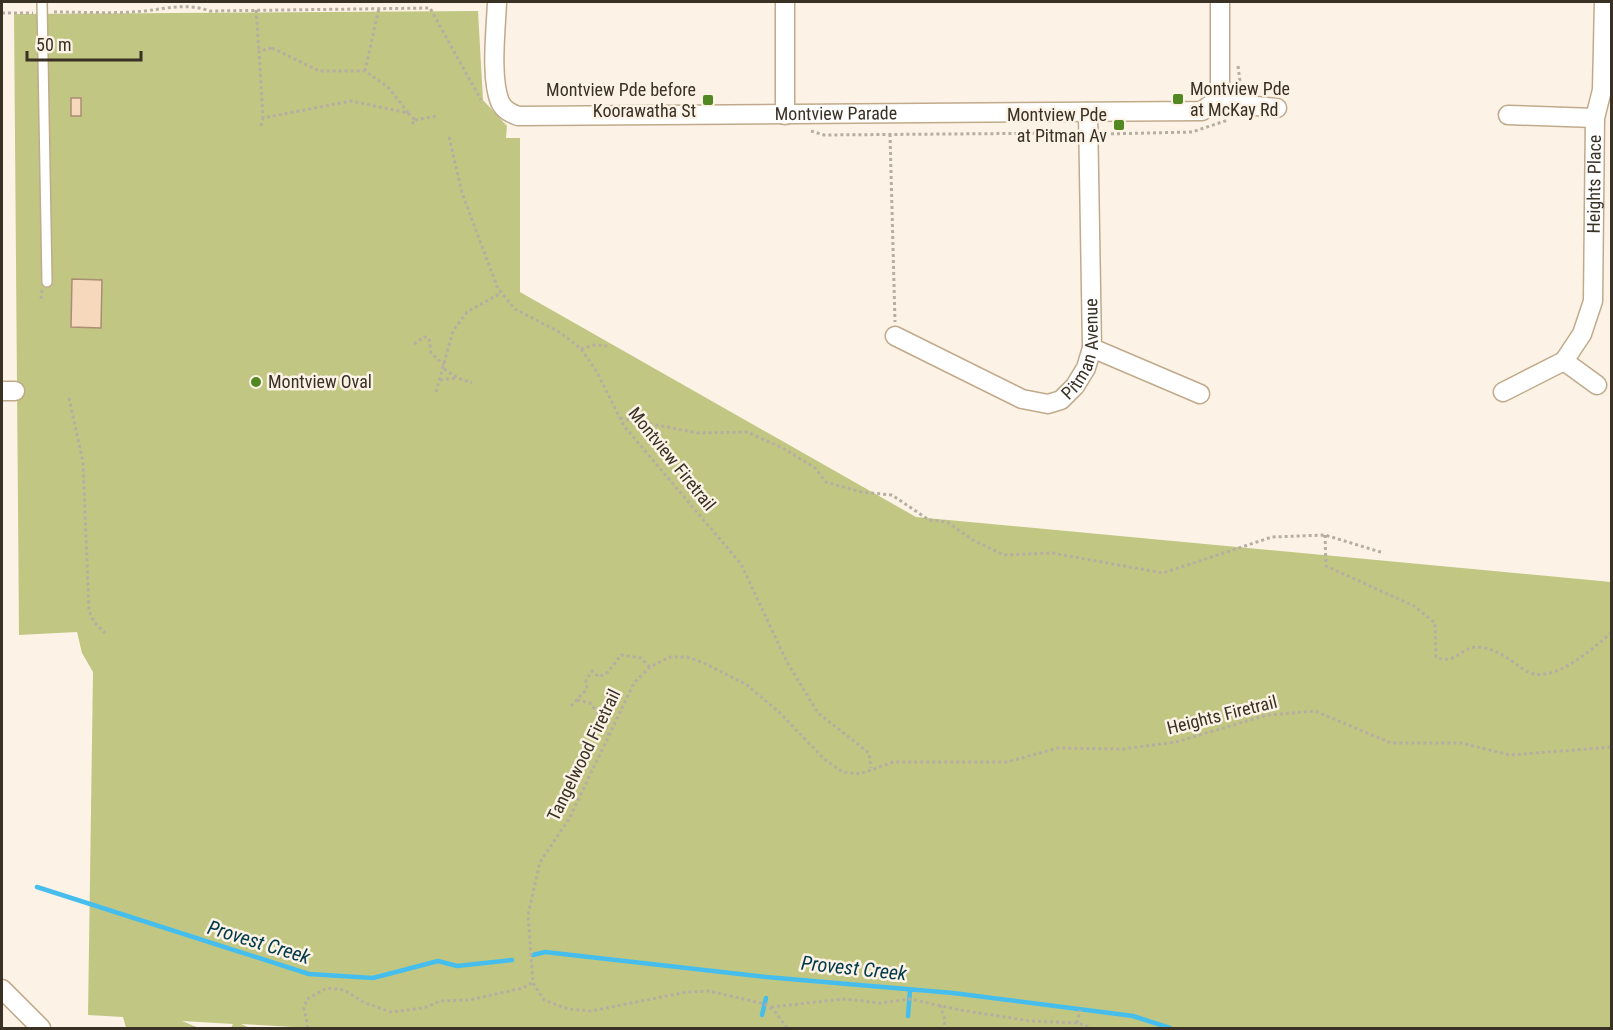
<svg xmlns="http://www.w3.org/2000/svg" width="1613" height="1030" viewBox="0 0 1613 1030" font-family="'Roboto Condensed',sans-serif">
	<rect width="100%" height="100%" fill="#fcf3e6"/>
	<path fill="#c1c783" d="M478 11 483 100 507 126 506 138H520V292L916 517 1611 582V1028H311L241 1024 250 1028H231L233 1024 182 1021 199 1028H126L123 1017 88 1015 93 672 82 653 77 632 19 635 14 14Z"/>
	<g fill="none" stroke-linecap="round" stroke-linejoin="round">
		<path stroke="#45beee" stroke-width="4.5" d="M37 887 309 974 373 978 438 961 457 966 512 960
			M533 955 545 952 766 977 953 993 1133 1016 1170 1028
			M762 1015 766 998
			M908 1016 910 990"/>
	</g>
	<path fill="#f6d8bc" stroke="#a98e74" stroke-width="1.5" d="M71 98H81V116H71Z
		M72 279 102 280 101 328 71 327Z"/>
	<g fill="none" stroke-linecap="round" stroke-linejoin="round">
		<defs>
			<path id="service" d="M42 2 47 282"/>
			<g id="minor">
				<path id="s1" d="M497 2C496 29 490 77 500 102 504 110 510 113 518 116L1202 111 1214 102 1220 90V2"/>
				<path d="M785 2V115"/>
				<path d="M1214 102 1277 108"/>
				<path d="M1508 115 1595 118"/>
				<path id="s2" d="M895 336 1022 399 1048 404 1061 400 1075 386 1086 368 1092 348 1088 112"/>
				<path d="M1092 348 1200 394"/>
				<path id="s3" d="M1597 385 1564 361 1582 334 1593 301 1595 118 1602 90 1604 2"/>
				<path d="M2 391H15"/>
				<path d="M1503 392 1564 361"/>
				<path d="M2 989 41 1028"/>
			</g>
		</defs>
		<use href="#service" stroke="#c0aa8b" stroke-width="12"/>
		<use href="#minor" stroke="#c0aa8b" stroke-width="21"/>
		<path stroke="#b7aea2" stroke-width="3" stroke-dasharray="3 3" stroke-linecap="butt" d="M256 10 259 51
			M54 12C84 12 115 14 145 11 168 8 187 3 210 11L430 8 481 100
			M2 13H33
			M272 48 319 71H365L389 88 408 113 351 101 263 118 259 51Z
			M1238 66 1241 89
			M365 71 379 8
			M408 113 415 120 412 124
			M415 120 437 116
			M261 126 263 118
			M811 131 824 135 1074 133
			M890 134 895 322
			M1105 134 1192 132 1228 120
			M449 137 462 193 498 289 515 309 561 333 581 349 597 372 624 426 741 564 787 662 818 713 869 753 871 768
			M42 290 41 299H44
			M414 344 424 337 429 338 431 353 444 365
			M581 349 594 345 607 346
			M444 369 458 378 472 383
			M440 380 456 378
			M436 392 453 331 467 312 501 293
			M69 398 83 462 89 611 94 622 105 633
			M620 418 698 433 747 432 783 448 815 468 826 482 861 492 892 495 929 520 947 522 973 540 1004 555 1052 553 1163 573 1272 537 1325 535 1384 553
			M1325 535 1326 566 1414 606 1435 623 1436 657C1455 666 1461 646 1479 647 1497 649 1509 659 1523 669 1550 689 1593 648 1612 632
			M577 700 590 703 604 721 609 736
			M571 706 587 689 586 680 592 671 599 677 608 672 621 655 641 658 650 667
			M940 1005 945 1020 944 1028
			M771 1007 844 999 880 1003 910 999 960 1010 1030 1021 1077 1023 1092 1028
			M1077 1023 1080 1010
			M308 1028 304 1008 307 999 327 988 344 990 365 1003 391 1012 424 1008 440 1001 469 1000 523 988 532 983
			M787 1028 776 1013 765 1004 709 991 687 992 591 1011 568 1009 544 1000 533 983 528 915 540 862 569 819 634 683 650 667 670 657H687L704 663 747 685 780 713 824 759 843 772 860 774 893 762H1007L1058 748 1123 749 1176 742 1267 715 1315 711 1391 743H1461L1510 755 1612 747"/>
		<use href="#service" stroke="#fff" stroke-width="9"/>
		<use href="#minor" stroke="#fff" stroke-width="18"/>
	</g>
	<g fill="#518822" stroke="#fcf3e6" stroke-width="2">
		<rect x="1172" y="93" width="12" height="12" rx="3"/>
		<rect x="702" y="94" width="12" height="12" rx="3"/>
		<rect x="1113" y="119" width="12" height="12" rx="3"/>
		<circle cx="256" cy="382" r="6"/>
	</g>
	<g text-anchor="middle" stroke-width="5" stroke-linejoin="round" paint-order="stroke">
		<g font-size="18" fill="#3a3125" stroke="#fcf3e6" text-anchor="start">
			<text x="1190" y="95">Montview Pde<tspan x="1190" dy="21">at McKay Rd</tspan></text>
			<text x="696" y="96" text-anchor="end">Montview Pde before<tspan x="696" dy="21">Koorawatha St</tspan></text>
			<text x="1107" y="121" text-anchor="end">Montview Pde<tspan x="1107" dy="21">at Pitman Av</tspan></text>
			<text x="268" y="388">Montview Oval</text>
		</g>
		<g font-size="18" fill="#3a3125" stroke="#fcf3e6">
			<text dy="6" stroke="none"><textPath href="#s1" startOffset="442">Montview Parade</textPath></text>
			<text dy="6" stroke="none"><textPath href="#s3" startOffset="225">Heights Place</textPath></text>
			<text dy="6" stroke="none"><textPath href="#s2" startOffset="240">Pitman Avenue</textPath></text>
			<text transform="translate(672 459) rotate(51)" y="6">Montview Firetrail</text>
			<text transform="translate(1222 715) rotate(-14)" y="6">Heights Firetrail</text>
			<text transform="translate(584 755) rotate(-64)" y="6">Tangelwood Firetrail</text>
		</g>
		<g font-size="20" font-style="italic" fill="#01394c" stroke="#fcf3e6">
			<text transform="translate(259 942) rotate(17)" y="7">Provest Creek</text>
			<text transform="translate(854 968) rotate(6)" y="7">Provest Creek</text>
		</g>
	</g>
	<rect width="1613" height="1030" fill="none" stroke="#3a3125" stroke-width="6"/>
	<path d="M27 51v9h114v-9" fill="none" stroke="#3a3125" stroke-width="3"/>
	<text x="36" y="51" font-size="18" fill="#3a3125" stroke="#fcf3e6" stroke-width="4.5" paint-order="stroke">50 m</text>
</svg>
